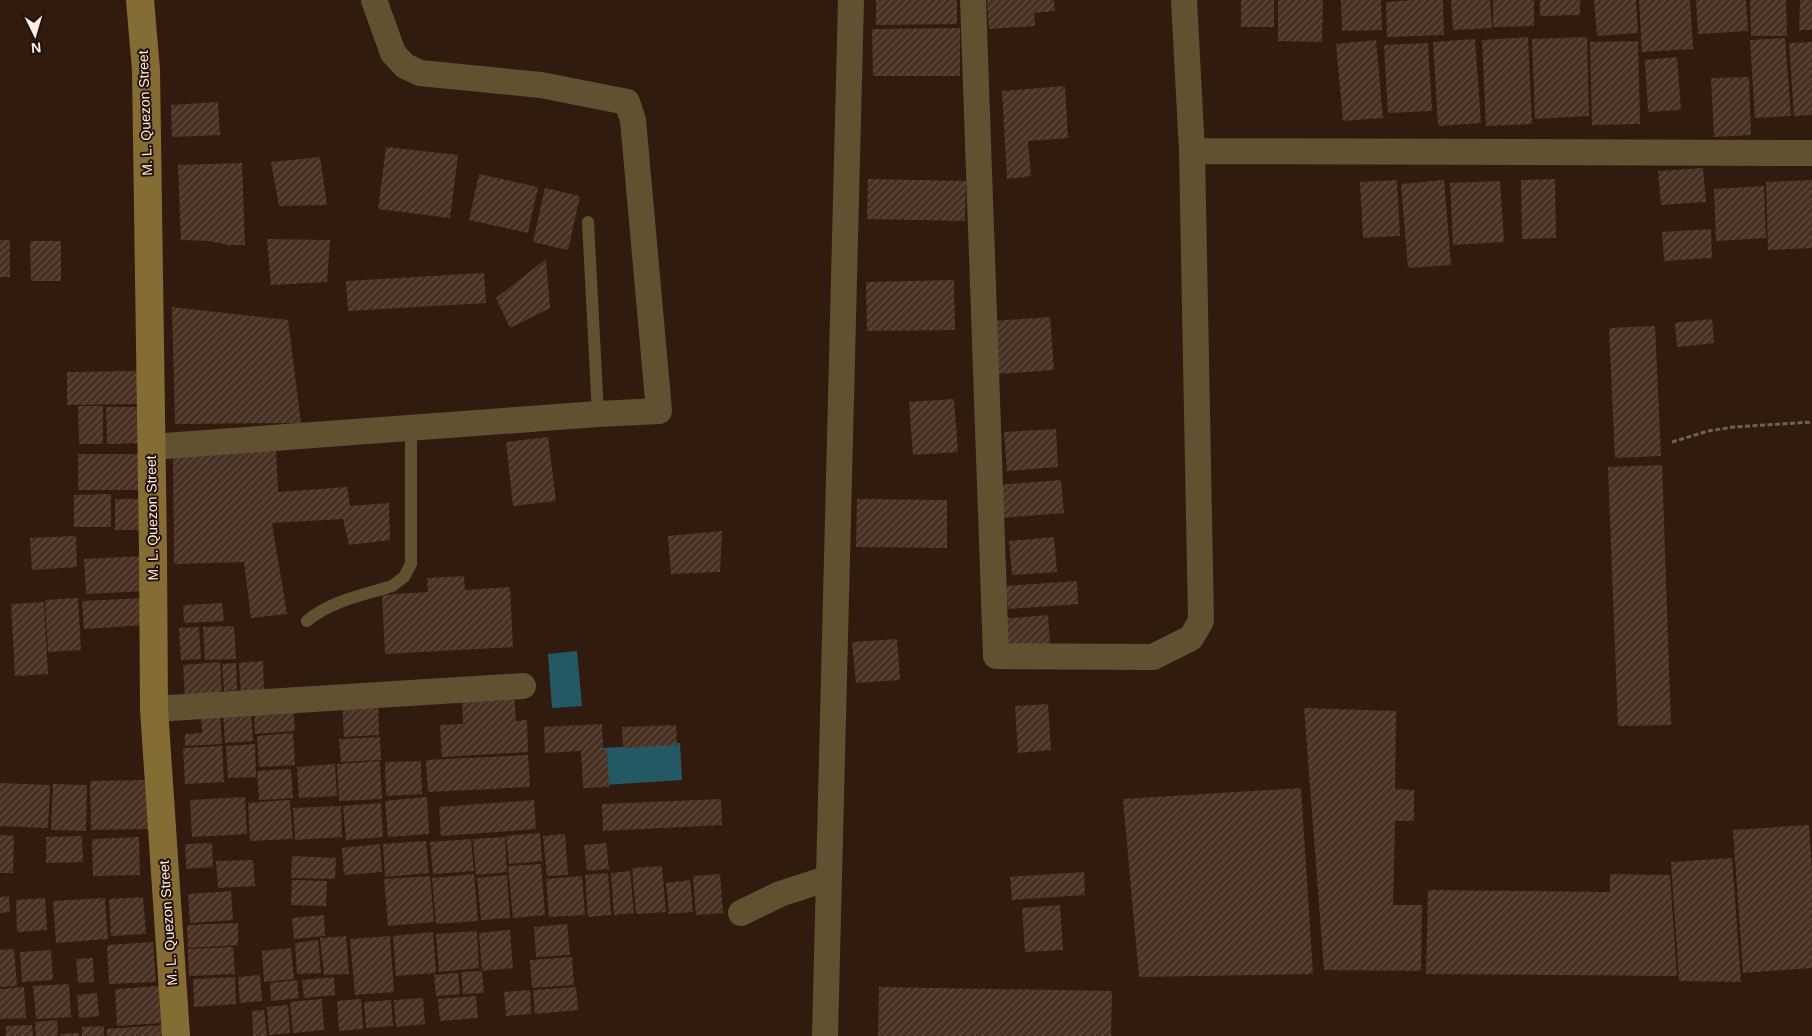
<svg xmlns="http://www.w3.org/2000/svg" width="1812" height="1036" viewBox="0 0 1812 1036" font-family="Arial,sans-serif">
	<defs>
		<pattern id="building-hatch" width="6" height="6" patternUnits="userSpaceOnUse" patternTransform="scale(1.25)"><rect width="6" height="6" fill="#483022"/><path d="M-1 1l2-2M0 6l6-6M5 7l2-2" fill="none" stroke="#634e42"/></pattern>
	</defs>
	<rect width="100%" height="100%" fill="#311b0e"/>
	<path fill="#245963" d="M577 651 582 706 552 708 548 654Z
		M680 743 682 780 605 785 603 748Z"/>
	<path fill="url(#building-hatch)" d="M876 0H957V24L876 25Z
		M987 0H1054L1055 11 1034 13 1035 26 989 29Z
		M1241 0H1274V27H1241Z
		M1278 0H1323L1322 42 1278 41Z
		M1341 0H1381L1382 30 1342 31Z
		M1415 0H1443L1444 35 1387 37 1386 2Z
		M1451 0H1490L1492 28 1453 30Z
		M1493 0H1534V26L1493 27Z
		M1540 0H1580V15L1540 16Z
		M1594 0H1636L1638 33 1597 36Z
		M1639 0H1690L1693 49 1642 52Z
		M1696 0H1746L1748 31 1698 34Z
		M1750 0H1786L1787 36H1751Z
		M1800 0H1812V30H1799Z
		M960 28V76H873L872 29Z
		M1528 37 1532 124 1486 126 1482 40Z
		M1587 37 1589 116 1535 119 1532 39Z
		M1785 38 1791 116 1755 118 1750 40Z
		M1475 39 1481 123 1438 126 1433 42Z
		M1376 40 1383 118 1343 121 1336 44Z
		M1638 41 1640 124 1592 125 1590 42Z
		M1812 42V115L1794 116 1789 43Z
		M1428 43 1432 111 1388 113 1384 45Z
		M1677 57 1681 110 1648 112 1645 60Z
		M1749 77 1751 135 1714 137 1711 78Z
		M1065 86 1068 138 1028 141 1031 176 1007 179 1002 91Z
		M218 102 220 135 172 137 171 105Z
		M386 147 458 155 450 218 378 209Z
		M320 157 327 205 279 206 271 162Z
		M242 163 245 245H229L209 241 181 240 178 165Z
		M1703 168 1706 202 1661 205 1658 171Z
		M479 174 538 187 528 233 469 220Z
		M868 179 966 181 965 221 867 219Z
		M1555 179 1556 238 1522 239 1521 180Z
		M1397 180 1400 236 1363 238 1360 182Z
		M1444 180 1451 265 1408 268 1401 184Z
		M1812 180V248L1768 250 1766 182Z
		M1500 181 1504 242 1453 245 1450 183Z
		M1764 186 1766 238 1716 241 1714 189Z
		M545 188 580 196 568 250 533 242Z
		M1711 229 1712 258 1664 261 1662 232Z
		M267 239 330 240 327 282 271 285Z
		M0 240H10V277H0Z
		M30 241H61V281H31Z
		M546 259 550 308 510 328 496 298Z
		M484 273 486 303 348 311 346 281Z
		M954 280 955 330 867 331 866 282Z
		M172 307 288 320 301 423 175 424Z
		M1050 317 1054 370 997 374 994 321Z
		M1712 319 1714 343 1677 347 1675 323Z
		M1654 326H1655L1661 456 1615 458 1609 328Z
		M139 371V404L67 405V372Z
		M954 399 958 452 913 455 909 402Z
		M78 406H103V444H79Z
		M106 407H144V443L107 444Z
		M1056 429 1058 467 1007 471 1004 432Z
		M548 437 556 501 513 506 506 442Z
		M276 449 278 492 347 487 350 506 389 503 390 540 349 545 343 519 272 523 287 614 251 618 244 562 174 564 173 456Z
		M78 454H139V490H78Z
		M1662 465 1671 725 1618 726 1608 467Z
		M1061 480 1064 513 999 518 997 485Z
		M111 494V527H74V495Z
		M115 499H140V530H115Z
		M857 499 947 500V548L856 547Z
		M722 531 720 572 671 574 668 536Z
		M76 536 77 567 32 570 30 538Z
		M1054 537 1057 572 1012 575 1009 541Z
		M144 556 146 591 86 594 84 559Z
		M464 576 465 590 510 587 513 647 385 654 382 595 428 592 427 578Z
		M1077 581 1078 604 1008 609 1006 586Z
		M78 598 81 650 48 652 45 600Z
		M144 598 146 625 84 629 82 601Z
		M44 602 48 674 15 676 11 604Z
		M222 603 224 621 184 623 183 605Z
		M1048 615 1050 644 1003 647 1001 619Z
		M234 626 236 659 205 660 203 627Z
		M199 627 201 659 181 660 179 628Z
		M897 639 900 680 856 683 852 642Z
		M263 661 264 693 241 694 239 663Z
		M220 662 222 696 185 698 183 665Z
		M236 663 237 690 224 691 222 664Z
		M514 693 516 721 527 720 528 752 442 757 440 725 463 724 462 697Z
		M378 701 379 735 344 737 342 703Z
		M1048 704 1051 750 1018 753 1015 706Z
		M1304 708 1396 711 1395 789 1414 790V821H1395L1393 905H1422L1421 971 1324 970Z
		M293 709 295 731 255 734 254 711Z
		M251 711 253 741 225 743 223 712Z
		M220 712 222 744 185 746V734L202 733 201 713Z
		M602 724 603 750H607L609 787 583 788 581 751 545 753 544 727Z
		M676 725 677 745 623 748 622 727Z
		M293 733 295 765 259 767 257 736Z
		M380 737 381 760 341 762 339 739Z
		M255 744 256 777 228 778 226 746Z
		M222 746 224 782 185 784 183 748Z
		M528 755 530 787 428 792 426 760Z
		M380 761 382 799 339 801 337 764Z
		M421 761 422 794 386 796 385 762Z
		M335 764 337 796 299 798 297 767Z
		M291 769 293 798 259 800 257 771Z
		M148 780 150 829 91 830 90 781Z
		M0 783 50 785 48 828 0 826Z
		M53 784 87 785 86 831 51 830Z
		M1301 788 1313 974 1139 977 1123 799Z
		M245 797 247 834 192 837 190 800Z
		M427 797 429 834 388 837 385 801Z
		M721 799 722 825 603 831 602 804Z
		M290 800 293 839 250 841 248 803Z
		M534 800 536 829 441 836 439 807Z
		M381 803 383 837 346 840 343 806Z
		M341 806 342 837 295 840 293 808Z
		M1809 825 1812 873V968L1743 973 1733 830Z
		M540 833 542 861 509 864 506 836Z
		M565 834 568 875 547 876 543 836Z
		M0 835 14 836 13 873H0Z
		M82 836 83 862 46 863V837Z
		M139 837 140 875 93 876 92 839Z
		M505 837 507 872 476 875 473 839Z
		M471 839 474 871 433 874 430 842Z
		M426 841 429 873 385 877 383 844Z
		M212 843 213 867 186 869 185 844Z
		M606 843 609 869 587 871 584 845Z
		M380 844 382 872 344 875 342 848Z
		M292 856 336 858 335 879 291 878Z
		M1732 858 1741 982 1679 981 1671 862Z
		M253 860 255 886 218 888 216 861Z
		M541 864 545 915 513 918 508 866Z
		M662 866 666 912 636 914 632 868Z
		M630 871 634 913 614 915 611 873Z
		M1084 872 1085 895 1012 900 1010 877Z
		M608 873 611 915 588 917 585 875Z
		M474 874 478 921 436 924 432 878Z
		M720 874 723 913 696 915 693 876Z
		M1610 874 1670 875 1677 976 1426 974 1428 890 1610 892Z
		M507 875 510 918 481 920 477 878Z
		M430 876 434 922 388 926 384 879Z
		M582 876 585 915 549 917 546 879Z
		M292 880 327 881 326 906 291 905Z
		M690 880 693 912 669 914 666 883Z
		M231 891 233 920 190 923 188 894Z
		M9 896 10 912 0 913V897Z
		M143 897 146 934 111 936 109 899Z
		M45 898 47 930 17 932 16 900Z
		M105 898 108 939 56 943 53 901Z
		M1060 905 1063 950 1025 952 1022 908Z
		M324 915 325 936 294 939 292 918Z
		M238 923V945L188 948 187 925Z
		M567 924 570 955 536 957 534 927Z
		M510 930 513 968 482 971 479 933Z
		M477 931 479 968 439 972 436 934Z
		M433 932 436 973 396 976 393 936Z
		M346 936 349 974 324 975 320 938Z
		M390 936 394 992 355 995 350 939Z
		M318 940 321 973 297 974 295 943Z
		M153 942 156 982 109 984 107 945Z
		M233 947 235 974 189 976 188 949Z
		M291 948 294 979 264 982 262 951Z
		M14 949 17 986 0 987V950Z
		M51 950 53 980 22 982 20 952Z
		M572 957 574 985 532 988 530 960Z
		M93 958 94 982 78 983 76 959Z
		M482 971 484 993 463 994 461 972Z
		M458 973 460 994 436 996 434 975Z
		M260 975 262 1001 240 1003 238 977Z
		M235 977 236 1004 194 1007 193 979Z
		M334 977 335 995 304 998 302 980Z
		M297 980 299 998 271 1001 270 983Z
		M69 984 71 1017 36 1019 33 986Z
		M159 986 161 1023 117 1026 115 989Z
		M24 987 26 1018 0 1019V989Z
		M576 987 578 1010 535 1014 533 990Z
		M879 987 1112 991 1111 1036H878Z
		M530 990 531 1014 506 1016 504 992Z
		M97 993 99 1016 79 1018 77 995Z
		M476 996 478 1018 440 1021 438 999Z
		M423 998 425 1024 396 1027 394 1000Z
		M322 999 324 1030 293 1033 290 1002Z
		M361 999 363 1029 339 1031 337 1001Z
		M391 1000 393 1026 366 1028 364 1002Z
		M288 1005 290 1033 269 1035 267 1007Z
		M264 1010 267 1036H253L252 1011Z
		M57 1020 58 1036H36L35 1022Z
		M32 1025 33 1036H6V1026Z
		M164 1025 165 1036H107V1029Z
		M104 1026V1036H82V1027Z
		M79 1033V1036H61L60 1034Z"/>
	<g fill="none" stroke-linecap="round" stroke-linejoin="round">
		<path stroke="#736055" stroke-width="3" stroke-dasharray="5 2.5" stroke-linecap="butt" d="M1672 442 1708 431 1734 427 1812 422"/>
		<path stroke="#605230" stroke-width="12" d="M588 222 598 414
			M307 621C330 601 364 595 392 586L404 577 411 564V428"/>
		<path stroke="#605230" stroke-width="26" d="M973 0 996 656 1153 657 1191 638 1201 621 1192 151 1184 0
			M1192 151 1812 153
			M151 447 598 414 659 411 633 120 627 102 541 85 420 73 405 66 393 53 374 0
			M154 709 523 686
			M741 913 780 894 829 878
			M825 1036 851 0"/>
		<path stroke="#846d35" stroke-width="28" d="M140 0 146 70 153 551 154 709 176 1036"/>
	</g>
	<g text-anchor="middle" stroke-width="4" stroke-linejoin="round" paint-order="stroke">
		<g font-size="14" fill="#fdf0e9" stroke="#261105">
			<text transform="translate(145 113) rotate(-92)" y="5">M. L. Quezon Street</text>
			<text transform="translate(152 518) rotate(-91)" y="5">M. L. Quezon Street</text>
			<text transform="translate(168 923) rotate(-94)" y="5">M. L. Quezon Street</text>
		</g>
	</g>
	<g transform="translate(35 35) rotate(175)" stroke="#261105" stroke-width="4" paint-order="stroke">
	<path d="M0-4L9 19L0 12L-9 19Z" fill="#fdf0e9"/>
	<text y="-8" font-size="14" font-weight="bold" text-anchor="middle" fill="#fdf0e9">N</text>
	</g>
</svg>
